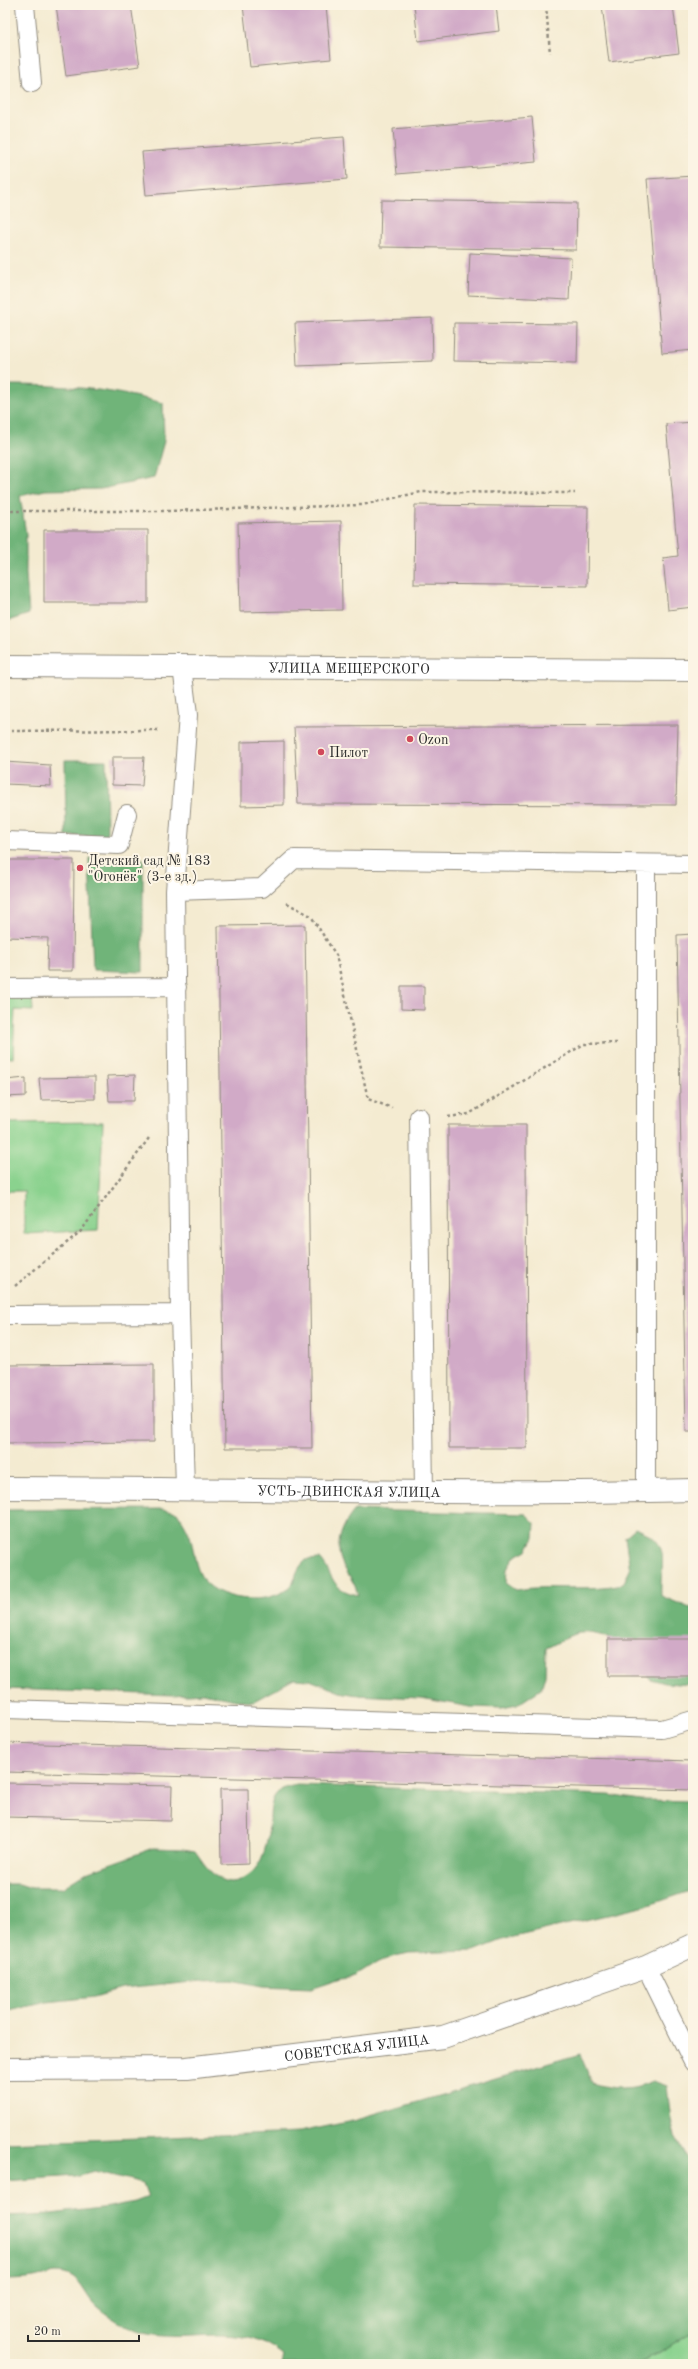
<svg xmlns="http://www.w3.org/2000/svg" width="698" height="2369" viewBox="0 0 698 2369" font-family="'Old Standard TT',serif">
	<rect width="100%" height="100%" fill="#fcf5e5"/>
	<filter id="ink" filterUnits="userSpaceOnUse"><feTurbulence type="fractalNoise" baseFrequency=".025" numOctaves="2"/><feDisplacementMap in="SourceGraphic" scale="8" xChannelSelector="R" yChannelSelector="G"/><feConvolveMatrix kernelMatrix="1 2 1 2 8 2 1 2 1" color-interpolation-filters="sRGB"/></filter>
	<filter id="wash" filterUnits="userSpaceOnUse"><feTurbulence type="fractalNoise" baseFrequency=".012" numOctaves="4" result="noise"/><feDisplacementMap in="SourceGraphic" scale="16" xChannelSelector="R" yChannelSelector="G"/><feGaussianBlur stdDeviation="0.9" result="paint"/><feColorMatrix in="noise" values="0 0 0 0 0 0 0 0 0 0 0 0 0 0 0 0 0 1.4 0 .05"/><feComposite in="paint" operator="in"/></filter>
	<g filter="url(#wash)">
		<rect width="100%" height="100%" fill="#f4ebd1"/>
		<path fill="#8ad28e" stroke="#5a7e5c" d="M5 995 32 997 33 1011 15 1010 13 1058 5 1057Z
			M103 1122 98 1230 24 1234V1191H5V1123Z
			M693 2332V2364H637L657 2355Z"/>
		<path fill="#6fb479" stroke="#4d7052" d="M5 385C63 385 106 388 163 403L164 441 154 478 101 489 45 490 20 496 26 534V574L29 614 5 622Z
			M65 760H106L107 836H66Z
			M89 858 143 859V972L93 970Z
			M163 1509 177 1512C182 1520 187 1527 190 1536 194 1549 194 1562 200 1574 213 1602 270 1607 291 1586 294 1582 295 1576 297 1572 299 1567 303 1563 306 1560L320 1559C336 1577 329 1589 358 1595 354 1581 350 1578 344 1567 333 1547 341 1526 355 1510L526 1514 535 1523 534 1538 527 1550 514 1557 507 1569 506 1583 516 1590C551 1584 588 1592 623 1584L630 1570 625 1537 635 1528C675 1542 659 1564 661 1596L690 1608 693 1606V1685L665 1683 650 1679C648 1675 646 1669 644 1665 631 1645 597 1628 574 1634 565 1637 555 1645 546 1648L545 1675 541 1689 517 1705 502 1708 470 1707 421 1698 357 1695 340 1692 310 1680 294 1679 254 1701 236 1700 203 1693 173 1695 5 1689V1510Z
			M297 1785 608 1795 640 1800 693 1801V1890L646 1906 505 1939 474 1951 409 1953 395 1956 378 1962 356 1976 341 1978 311 1988 263 1986 232 1980 202 1981 122 1989 94 1997 47 2002 5 2012V1884H19L31 1888H62L87 1872 154 1848 183 1849 195 1851C205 1865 219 1889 240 1880 265 1869 267 1843 270 1818 270 1812 271 1803 274 1797 280 1788 287 1787 297 1785Z
			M580 2054 592 2083C613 2090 632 2090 653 2081L667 2086 671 2121 675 2136 693 2166V2332L657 2355 637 2364H282L284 2356C239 2319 193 2345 143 2333 128 2329 108 2316 96 2306 83 2294 81 2273 56 2273 52 2273 48 2275 44 2276 31 2279 18 2280 5 2280V2216L51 2214 109 2207 135 2202 148 2197 143 2183 94 2171 76 2176 5 2181V2143L300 2132 357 2120Z"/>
		<g id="blocks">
			<path fill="#d1aac7" d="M56 5H131L140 66 66 76Z
				M243 5H326L331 59 250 67Z
				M414 5H496L499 31 418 41Z
				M602 5H673L679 53 609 62Z
				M532 117 536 162 397 174 393 129Z
				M344 137 347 179 146 195 142 152Z
				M693 176V350L662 353 647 179Z
				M381 200 577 203 576 250 380 247Z
				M470 253 571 258 569 300 468 295Z
				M432 318 433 361 297 366 295 323Z
				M454 323 578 324 577 363 453 361Z
				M693 422V607L668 610 663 558 678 556 666 424Z
				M415 505 588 507 587 586 414 584Z
				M341 521 342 610 240 612 238 523Z
				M44 530H148V603H44Z
				M678 725 676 805 298 804 294 727Z
				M284 741V805L241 806V742Z
				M112 757H144L142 786 112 785Z
				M5 762 50 765 51 786 5 784Z
				M5 860H74L73 971H47L48 938 5 937Z
				M305 925 312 1448H225L218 926Z
				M693 934V1432H686L677 935Z
				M401 986H424V1010L401 1009Z
				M135 1075 134 1101H109L107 1076Z
				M95 1077V1099L41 1100 39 1078Z
				M26 1078V1096L5 1097V1080Z
				M448 1125H526L527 1448H449Z
				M154 1364V1442L5 1443V1365Z
				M608 1639H693V1676H608Z
				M5 1743 693 1761V1790L5 1772Z
				M5 1783 172 1786 171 1821 5 1817Z
				M220 1789H248L249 1864 221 1865Z"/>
		</g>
	</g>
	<g filter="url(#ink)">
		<use href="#blocks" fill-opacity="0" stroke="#908b7e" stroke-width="1"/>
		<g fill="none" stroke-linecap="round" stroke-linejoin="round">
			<defs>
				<path id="lane" d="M25 5 32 83
					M182 667 188 715 175 891 180 1314 185 1488
					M5 841 119 845 127 814
					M646 865V1491
					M175 891 262 888 294 859 693 864
					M5 988 177 987
					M419 1117 424 1492
					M5 1315 180 1314
					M5 1709 662 1729 693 1720
					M646 1967 693 2062"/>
				<g id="street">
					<path id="s1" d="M5 666 693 670"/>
					<path id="s2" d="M5 1488C234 1488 464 1496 693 1490"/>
				</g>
				<g id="primary">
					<path id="s3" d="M5 2069 187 2068 443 2037 646 1967 693 1945"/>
				</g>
			</defs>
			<use href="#lane" stroke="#908b7e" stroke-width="20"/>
			<use href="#street" stroke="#908b7e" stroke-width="24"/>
			<use href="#primary" stroke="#908b7e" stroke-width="24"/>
			<path stroke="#908b7e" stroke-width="2.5" stroke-dasharray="3 3" stroke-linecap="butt" d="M546 5 550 53
				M5 511H166L362 505 421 492 575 493
				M5 731 159 730
				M287 903 311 916 336 955 368 1099 392 1108
				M448 1117 469 1114 584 1044 617 1043
				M15 1286 81 1231 149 1138"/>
			<use href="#lane" stroke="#fff" stroke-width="18"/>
			<use href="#street" stroke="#fff" stroke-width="22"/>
			<use href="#primary" stroke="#fff" stroke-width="22"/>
		</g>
	</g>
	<g fill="#d1495b" stroke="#fcf5e5" stroke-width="1.5">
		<circle cx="410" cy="739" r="4"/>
		<circle cx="321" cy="752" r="4"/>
		<circle cx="80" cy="868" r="4"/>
	</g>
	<g text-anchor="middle" stroke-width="4" stroke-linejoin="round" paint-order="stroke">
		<g font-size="14" fill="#2b2b2b" stroke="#fcf5e5">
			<text dy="5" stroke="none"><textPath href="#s1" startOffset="344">УЛИЦА МЕЩЕРСКОГО</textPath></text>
			<text dy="5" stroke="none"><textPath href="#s2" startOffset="344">УСТЬ-ДВИНСКАЯ УЛИЦА</textPath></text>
			<text dy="5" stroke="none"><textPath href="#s3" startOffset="353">СОВЕТСКАЯ УЛИЦА</textPath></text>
		</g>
		<g font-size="14" fill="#2b2b2b" stroke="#fcf5e5" text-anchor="start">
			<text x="418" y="744">Ozon</text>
			<text x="329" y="757">Пилот</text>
			<text x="88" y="865">Детский сад № 183<tspan x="88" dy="16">"Огонёк" (3-е зд.)</tspan></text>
		</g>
	</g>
	<rect width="698" height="2369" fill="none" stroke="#fcf5e5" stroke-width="20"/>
	<path d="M28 2335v6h111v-6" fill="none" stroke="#2b2b2b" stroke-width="2"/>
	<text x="34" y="2335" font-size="12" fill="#2b2b2b" stroke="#fcf5e5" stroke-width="3" paint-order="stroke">20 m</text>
</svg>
